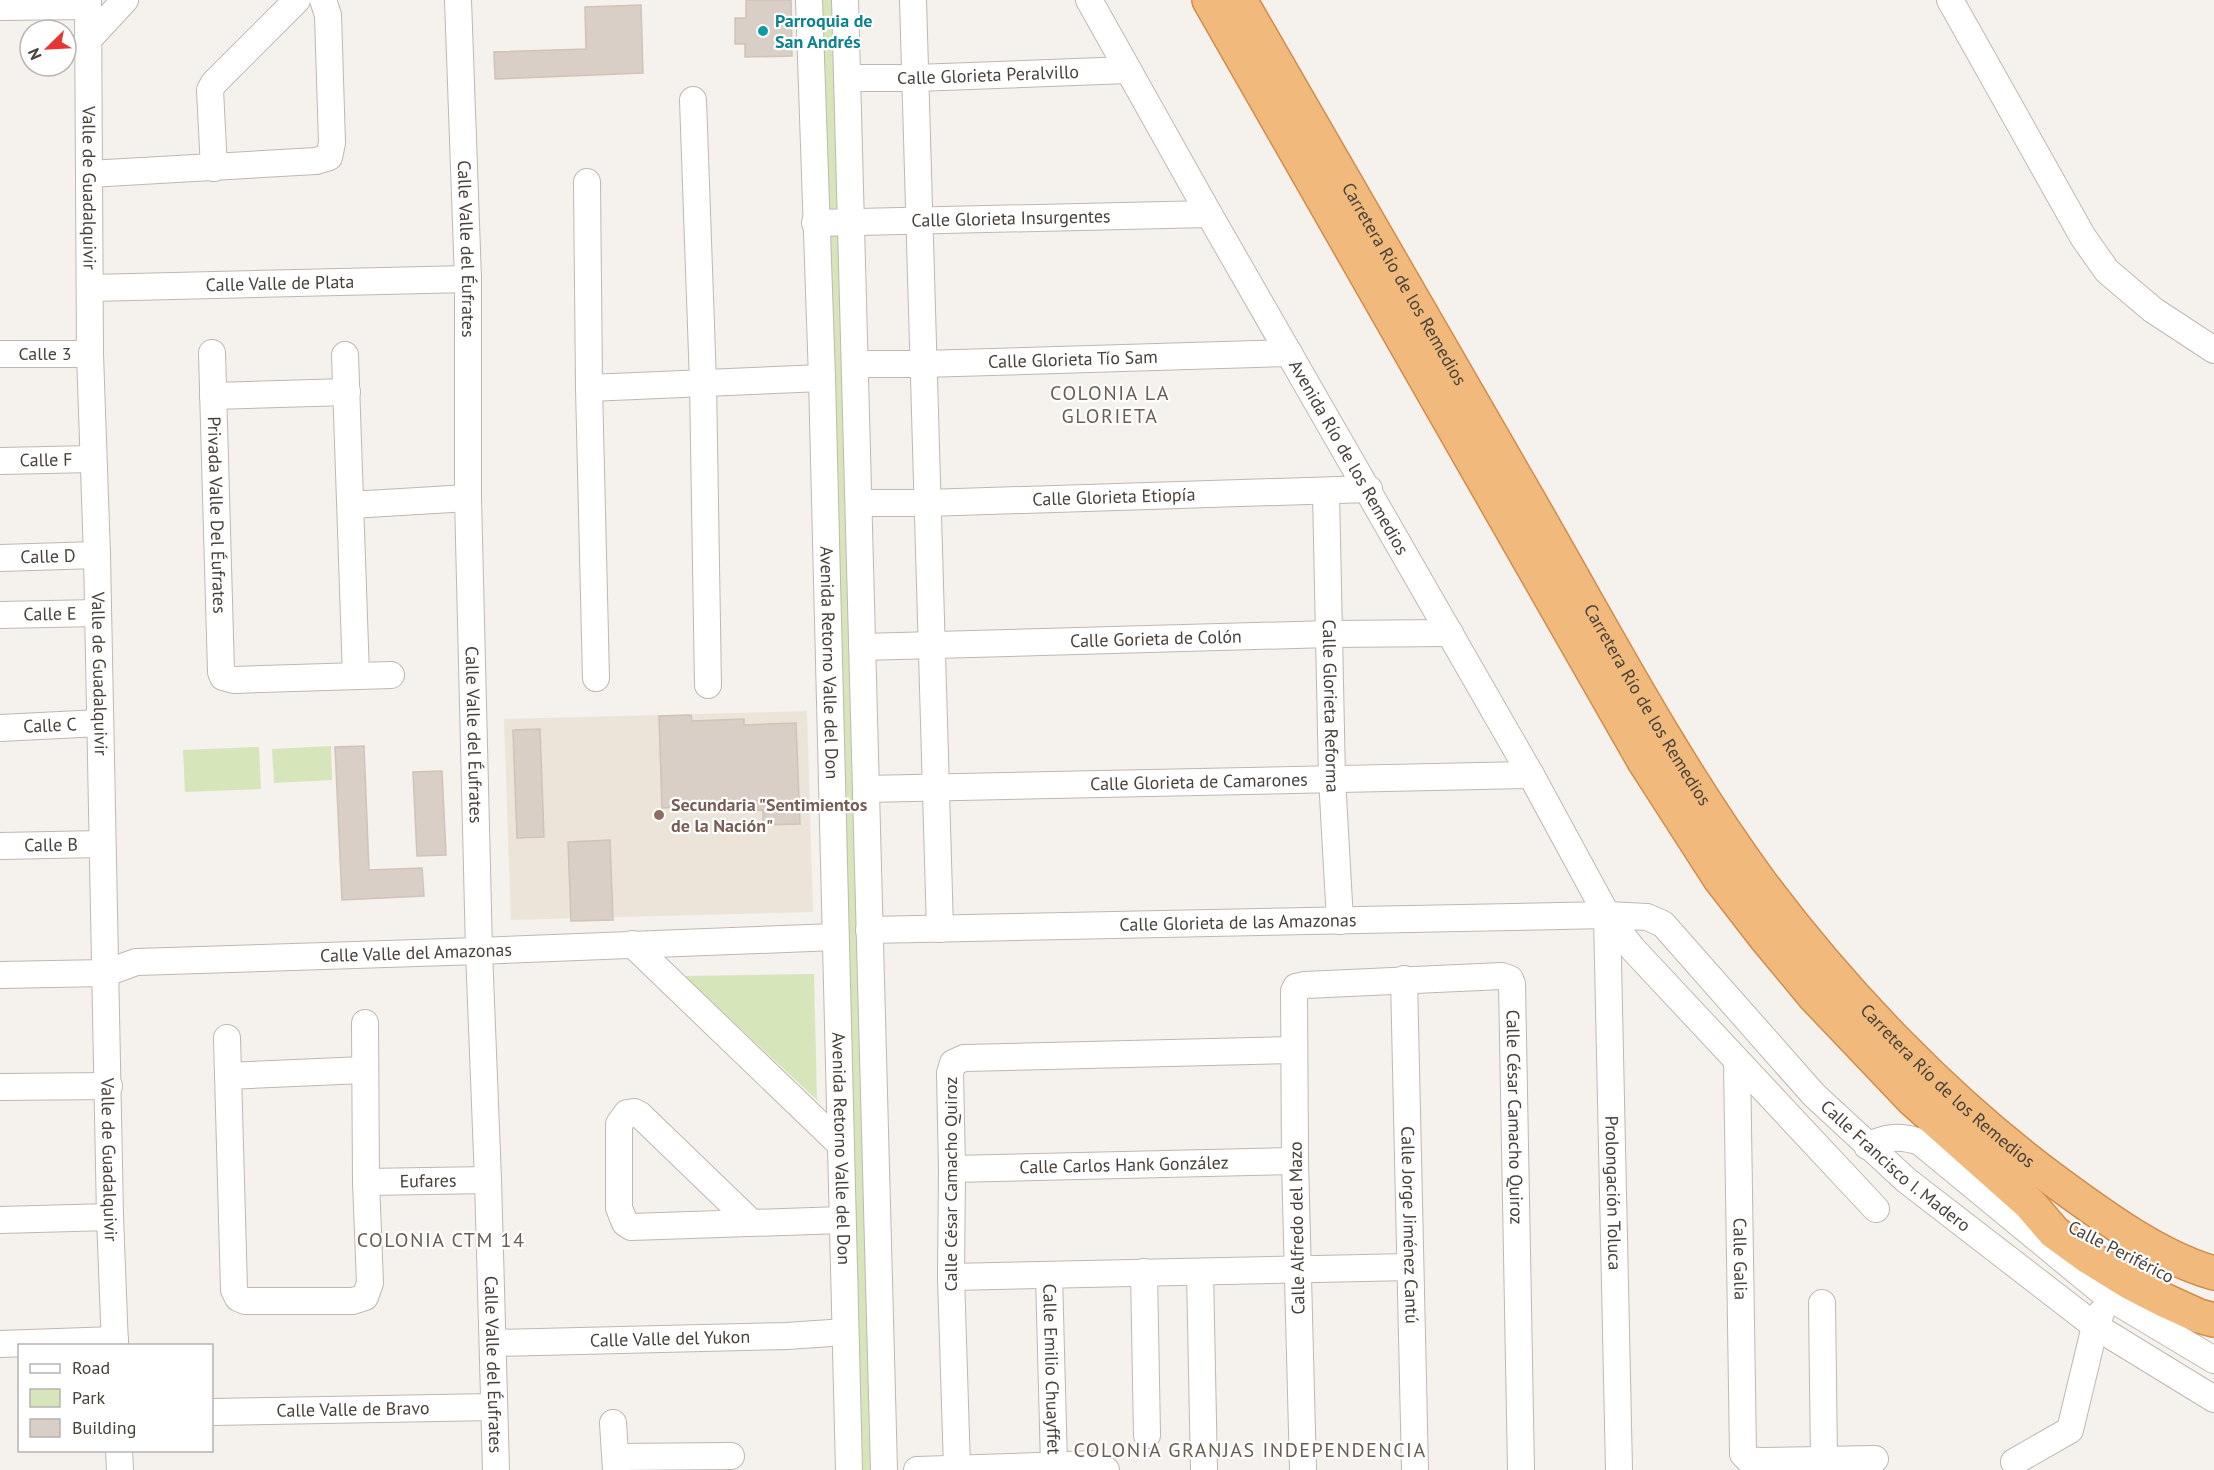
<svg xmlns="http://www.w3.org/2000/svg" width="2214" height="1470" viewBox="0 0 2214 1470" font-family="'PT Sans',sans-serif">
	<rect width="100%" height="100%" fill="#f5f1ed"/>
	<path fill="#ece4d8" d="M807 711 813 912 511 920 504 719Z"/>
	<path fill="#d7e5ba" d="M821 0H842L879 1470H859Z
		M331 746 332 780 274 783 272 749Z
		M259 747 261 789 185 792 183 750Z
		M814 974 817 1100 684 976Z"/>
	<path fill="#d9cfc6" stroke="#d0c3b7" stroke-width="1.5" d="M746 0H791L792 56 745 57V44H735V18H746Z
		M641 5 643 73 495 79 494 52 586 49 585 7Z
		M691 715 692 721 744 719V725L796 723 800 824 763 825V810L712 811V806L662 808 659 716Z
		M540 729 544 837 517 838 513 730Z
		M364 746 369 870 422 868 424 896 342 900 335 747Z
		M442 771 446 855 417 856 413 772Z
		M610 840 613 920 571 921 568 842Z"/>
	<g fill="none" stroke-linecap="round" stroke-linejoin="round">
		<defs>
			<g id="minor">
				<path id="s1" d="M88 0 90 354 97 555 110 1217 115 1346"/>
				<path id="s2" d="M458 0 468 279V498L479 951 488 1180 496 1470"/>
				<path id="s3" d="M809 0 822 378 849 1470"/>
				<path d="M845 0 884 1470"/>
				<path d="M913 0 940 929"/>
				<path id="s4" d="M1089 0 1209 214 1531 775 1607 915 1632 948 1876 1209"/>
				<path d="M1950 0 2083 237 2107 271 2153 310 2214 350"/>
				<path d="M0 7 88 6"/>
				<path d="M87 41 125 0"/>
				<path id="s5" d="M847 78H916L1128 70"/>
				<path d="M693 100 703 382 708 685"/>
				<path d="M214 168 210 90 214 83 297 0"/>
				<path d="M89 174 316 161 329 157 332 143 328 15 323 0"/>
				<path d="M587 182 589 388 596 678"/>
				<path id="s6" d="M815 223 1209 214"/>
				<path id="s7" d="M91 288 468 279"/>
				<path id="s8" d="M212 353 221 672 223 677 234 680 391 675"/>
				<path id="s9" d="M0 354H90"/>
				<path d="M345 355 356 676"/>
				<path id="s10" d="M855 364H923L1289 353"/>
				<path d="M589 388 822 378"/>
				<path d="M213 396 347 392"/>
				<path id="s11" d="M0 461 93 459"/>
				<path id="s12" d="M1326 492 1332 778 1340 921"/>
				<path id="s13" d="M859 503H927L1369 489"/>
				<path d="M351 505 468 498"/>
				<path id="s14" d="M0 558 97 555"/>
				<path id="s15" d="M0 615 98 613"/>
				<path id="s16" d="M862 647 1330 634 1450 633"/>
				<path id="s17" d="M0 728 100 723"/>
				<path id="s18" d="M866 789 1531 775"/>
				<path id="s19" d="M0 846 102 844"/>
				<path id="s20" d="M1607 915 1619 1470"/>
				<path id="s21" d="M869 930 1607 915 1647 917 1663 924 1814 1095 1906 1180 2095 1326 2214 1399"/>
				<path d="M632 944 841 1145"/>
				<path id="s22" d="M0 975 106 973 136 962 479 951 835 937"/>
				<path id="s23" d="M1404 979 1415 1470"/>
				<path d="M227 1038 234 1290 238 1298 245 1301H353L365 1297 370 1283 366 1182 365 1023"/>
				<path id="s24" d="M1737 1061 1743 1454 1749 1460 1760 1461 1875 1459"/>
				<path d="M228 1076 364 1070"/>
				<path d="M0 1087 109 1086"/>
				<path d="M1867 1146C1886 1137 1899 1135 1920 1142L2107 1296 2214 1360"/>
				<path id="s25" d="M952 1169 1295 1161"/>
				<path id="s26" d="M366 1182 488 1180"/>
				<path d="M0 1220 110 1217"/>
				<path d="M752 1223 640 1115 634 1112 627 1113 619 1124V1208L625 1223 631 1227 842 1220"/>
				<path d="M1144 1272 1147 1435"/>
				<path d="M1200 1272 1204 1470"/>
				<path id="s27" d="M1049 1275 1054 1466"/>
				<path d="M951 1277 1410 1267"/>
				<path d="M1822 1303 1824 1460"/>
				<path id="s28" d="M493 1343 787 1336 845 1332"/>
				<path d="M0 1344 115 1340"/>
				<path id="s29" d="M212 1412 494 1407"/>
				<path d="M613 1423 616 1470"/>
				<path d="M119 1450 120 1470"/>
				<path d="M616 1457 731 1456"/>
				<path d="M2014 1462 2070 1430 2095 1326 2101 1313"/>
				<path d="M957 1468 951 1277 952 1169 950 1073 953 1063 964 1058 1294 1050"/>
				<path d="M917 1470 1097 1464 1106 1470"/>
				<path id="s30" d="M1303 1470 1295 1161 1294 991 1296 987 1305 985 1502 976 1510 979 1512 984 1521 1470"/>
			</g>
			<g id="highway">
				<path d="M1209 0 1644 761 1720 879 1765 937 1814 996 1913 1100 2030 1204 2054 1232 2087 1256 2129 1282 2166 1301 2199 1316 2214 1320"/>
				<path id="s31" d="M1240 0C1337 168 1434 336 1531 504 1604 631 1673 763 1760 882 1842 992 1948 1103 2059 1184 2104 1217 2160 1258 2214 1273"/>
			</g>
		</defs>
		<use href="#minor" stroke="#c0b8b0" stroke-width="28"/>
		<use href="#highway" stroke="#d08d4c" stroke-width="36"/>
		<use href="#minor" stroke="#fff" stroke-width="26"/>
		<use href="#highway" stroke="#f1ba7c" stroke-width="33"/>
	</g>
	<circle fill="#0f9aa8" stroke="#fff" stroke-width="2" cx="763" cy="31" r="6"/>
	<circle fill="#8d6e63" stroke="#fff" stroke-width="2" cx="659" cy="815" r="6"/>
	<g text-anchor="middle" stroke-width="4.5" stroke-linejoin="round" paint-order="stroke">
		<g font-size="18" font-weight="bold" fill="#0d838f" stroke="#fff" text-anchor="start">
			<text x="775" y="27">Parroquia de<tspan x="775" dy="21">San Andrés</tspan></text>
		</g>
		<g font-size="18" fill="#49423b" stroke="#fff">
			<text dy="6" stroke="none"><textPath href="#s5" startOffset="141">Calle Glorieta Peralvillo</textPath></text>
			<text dy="6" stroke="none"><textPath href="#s1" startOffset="188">Valle de Guadalquivir</textPath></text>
			<text dy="6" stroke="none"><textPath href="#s6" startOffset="196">Calle Glorieta Insurgentes</textPath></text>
			<text dy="6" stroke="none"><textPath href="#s2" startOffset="249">Calle Valle del Éufrates</textPath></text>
			<text dy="6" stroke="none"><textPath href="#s7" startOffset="189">Calle Valle de Plata</textPath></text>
			<text dy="6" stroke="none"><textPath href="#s31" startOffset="328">Carretera Río de los Remedios</textPath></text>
			<text dy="6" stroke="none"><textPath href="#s9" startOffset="45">Calle 3</textPath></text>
			<text dy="6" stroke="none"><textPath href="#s10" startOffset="218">Calle Glorieta Tío Sam</textPath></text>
			<text dy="6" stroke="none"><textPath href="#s4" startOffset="526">Avenida Río de los Remedios</textPath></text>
			<text dy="6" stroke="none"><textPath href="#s11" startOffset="46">Calle F</textPath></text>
			<text dy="6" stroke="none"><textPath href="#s13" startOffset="255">Calle Glorieta Etiopía</textPath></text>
			<text dy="6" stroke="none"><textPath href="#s8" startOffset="162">Privada Valle Del Éufrates</textPath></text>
			<text dy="6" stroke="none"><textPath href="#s14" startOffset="48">Calle D</textPath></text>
			<text dy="6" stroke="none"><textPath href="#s15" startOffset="50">Calle E</textPath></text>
			<text dy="6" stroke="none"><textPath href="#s16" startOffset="294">Calle Gorieta de Colón</textPath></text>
			<text dy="6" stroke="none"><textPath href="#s3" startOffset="663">Avenida Retorno Valle del Don</textPath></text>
			<text dy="6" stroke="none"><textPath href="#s1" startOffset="674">Valle de Guadalquivir</textPath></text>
			<text dy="6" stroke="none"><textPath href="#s31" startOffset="814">Carretera Río de los Remedios</textPath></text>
			<text dy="6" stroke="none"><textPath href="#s12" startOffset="214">Calle Glorieta Reforma</textPath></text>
			<text dy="6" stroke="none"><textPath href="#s17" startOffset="50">Calle C</textPath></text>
			<text dy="6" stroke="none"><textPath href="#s2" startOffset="735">Calle Valle del Éufrates</textPath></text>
			<text dy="6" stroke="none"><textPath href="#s18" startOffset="333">Calle Glorieta de Camarones</textPath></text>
			<text dy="6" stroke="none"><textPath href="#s19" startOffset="51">Calle B</textPath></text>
			<text dy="6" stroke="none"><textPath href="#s21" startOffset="369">Calle Glorieta de las Amazonas</textPath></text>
			<text dy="6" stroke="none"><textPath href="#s22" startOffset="418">Calle Valle del Amazonas</textPath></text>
			<text dy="6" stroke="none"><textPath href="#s31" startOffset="1302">Carretera Río de los Remedios</textPath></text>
			<text dy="6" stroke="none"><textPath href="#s30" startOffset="837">Calle César Camacho Quiroz</textPath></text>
			<text dy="6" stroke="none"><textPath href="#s3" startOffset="1149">Avenida Retorno Valle del Don</textPath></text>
			<text dy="6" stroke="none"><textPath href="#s1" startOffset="1160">Valle de Guadalquivir</textPath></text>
			<text dy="6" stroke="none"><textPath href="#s25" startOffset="172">Calle Carlos Hank González</textPath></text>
			<text dy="6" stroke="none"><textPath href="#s21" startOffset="1132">Calle Francisco I. Madero</textPath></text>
			<text dy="6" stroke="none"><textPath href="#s26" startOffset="62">Eufares</textPath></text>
			<text transform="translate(951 1184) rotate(-90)" y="6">Calle César Camacho Quiroz</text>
			<text dy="6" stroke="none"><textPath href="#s20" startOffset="278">Prolongación Toluca</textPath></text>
			<text dy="6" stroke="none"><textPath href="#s23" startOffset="246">Calle Jorge Jiménez Cantú</textPath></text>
			<text transform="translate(1297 1228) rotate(-91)" y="6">Calle Alfredo del Mazo</text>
			<text transform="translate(2121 1252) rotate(27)" y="6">Calle Periférico</text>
			<text dy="6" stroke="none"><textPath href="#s24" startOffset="198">Calle Galia</textPath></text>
			<text dy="6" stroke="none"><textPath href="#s28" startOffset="177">Calle Valle del Yukon</textPath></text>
			<text dy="6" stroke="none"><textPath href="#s2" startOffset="1365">Calle Valle del Éufrates</textPath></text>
			<text dy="6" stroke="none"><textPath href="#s27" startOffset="94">Calle Emilio Chuayffet</textPath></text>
			<text dy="6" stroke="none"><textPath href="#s29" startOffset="141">Calle Valle de Bravo</textPath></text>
		</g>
		<g font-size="18" font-weight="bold" fill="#785e54" stroke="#fff" text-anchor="start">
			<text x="671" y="811">Secundaria "Sentimientos<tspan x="671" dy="21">de la Nación"</tspan></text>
		</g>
		<g font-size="20" letter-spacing="1.5" fill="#6b5e53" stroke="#fff">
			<text x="1110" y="400">COLONIA LA<tspan x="1110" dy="23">GLORIETA</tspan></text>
			<text x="441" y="1247">COLONIA CTM 14</text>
			<text x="1250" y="1457">COLONIA GRANJAS INDEPENDENCIA</text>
		</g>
	</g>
	<rect x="18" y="1344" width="195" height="108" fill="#ffffff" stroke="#b6b3b1" stroke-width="1.5"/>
	<rect x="30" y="1364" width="30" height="9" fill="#ffffff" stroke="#b6b3b1" stroke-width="1.5"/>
	<text x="72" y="1374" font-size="18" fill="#49423b">Road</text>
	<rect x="30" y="1389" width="30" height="18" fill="#d7e5ba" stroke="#b6b3b1" stroke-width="1.5"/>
	<text x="72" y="1404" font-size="18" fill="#49423b">Park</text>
	<rect x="30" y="1419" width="30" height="18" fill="#d9cfc6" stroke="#b6b3b1" stroke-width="1.5"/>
	<text x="72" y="1434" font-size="18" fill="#49423b">Building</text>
	<g transform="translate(48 48) rotate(246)"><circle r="28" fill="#ffffff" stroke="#b6b3b1" stroke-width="1.5"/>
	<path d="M0-4.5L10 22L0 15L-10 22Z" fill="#e63533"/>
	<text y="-9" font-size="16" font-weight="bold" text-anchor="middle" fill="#49423b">N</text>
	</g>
</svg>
